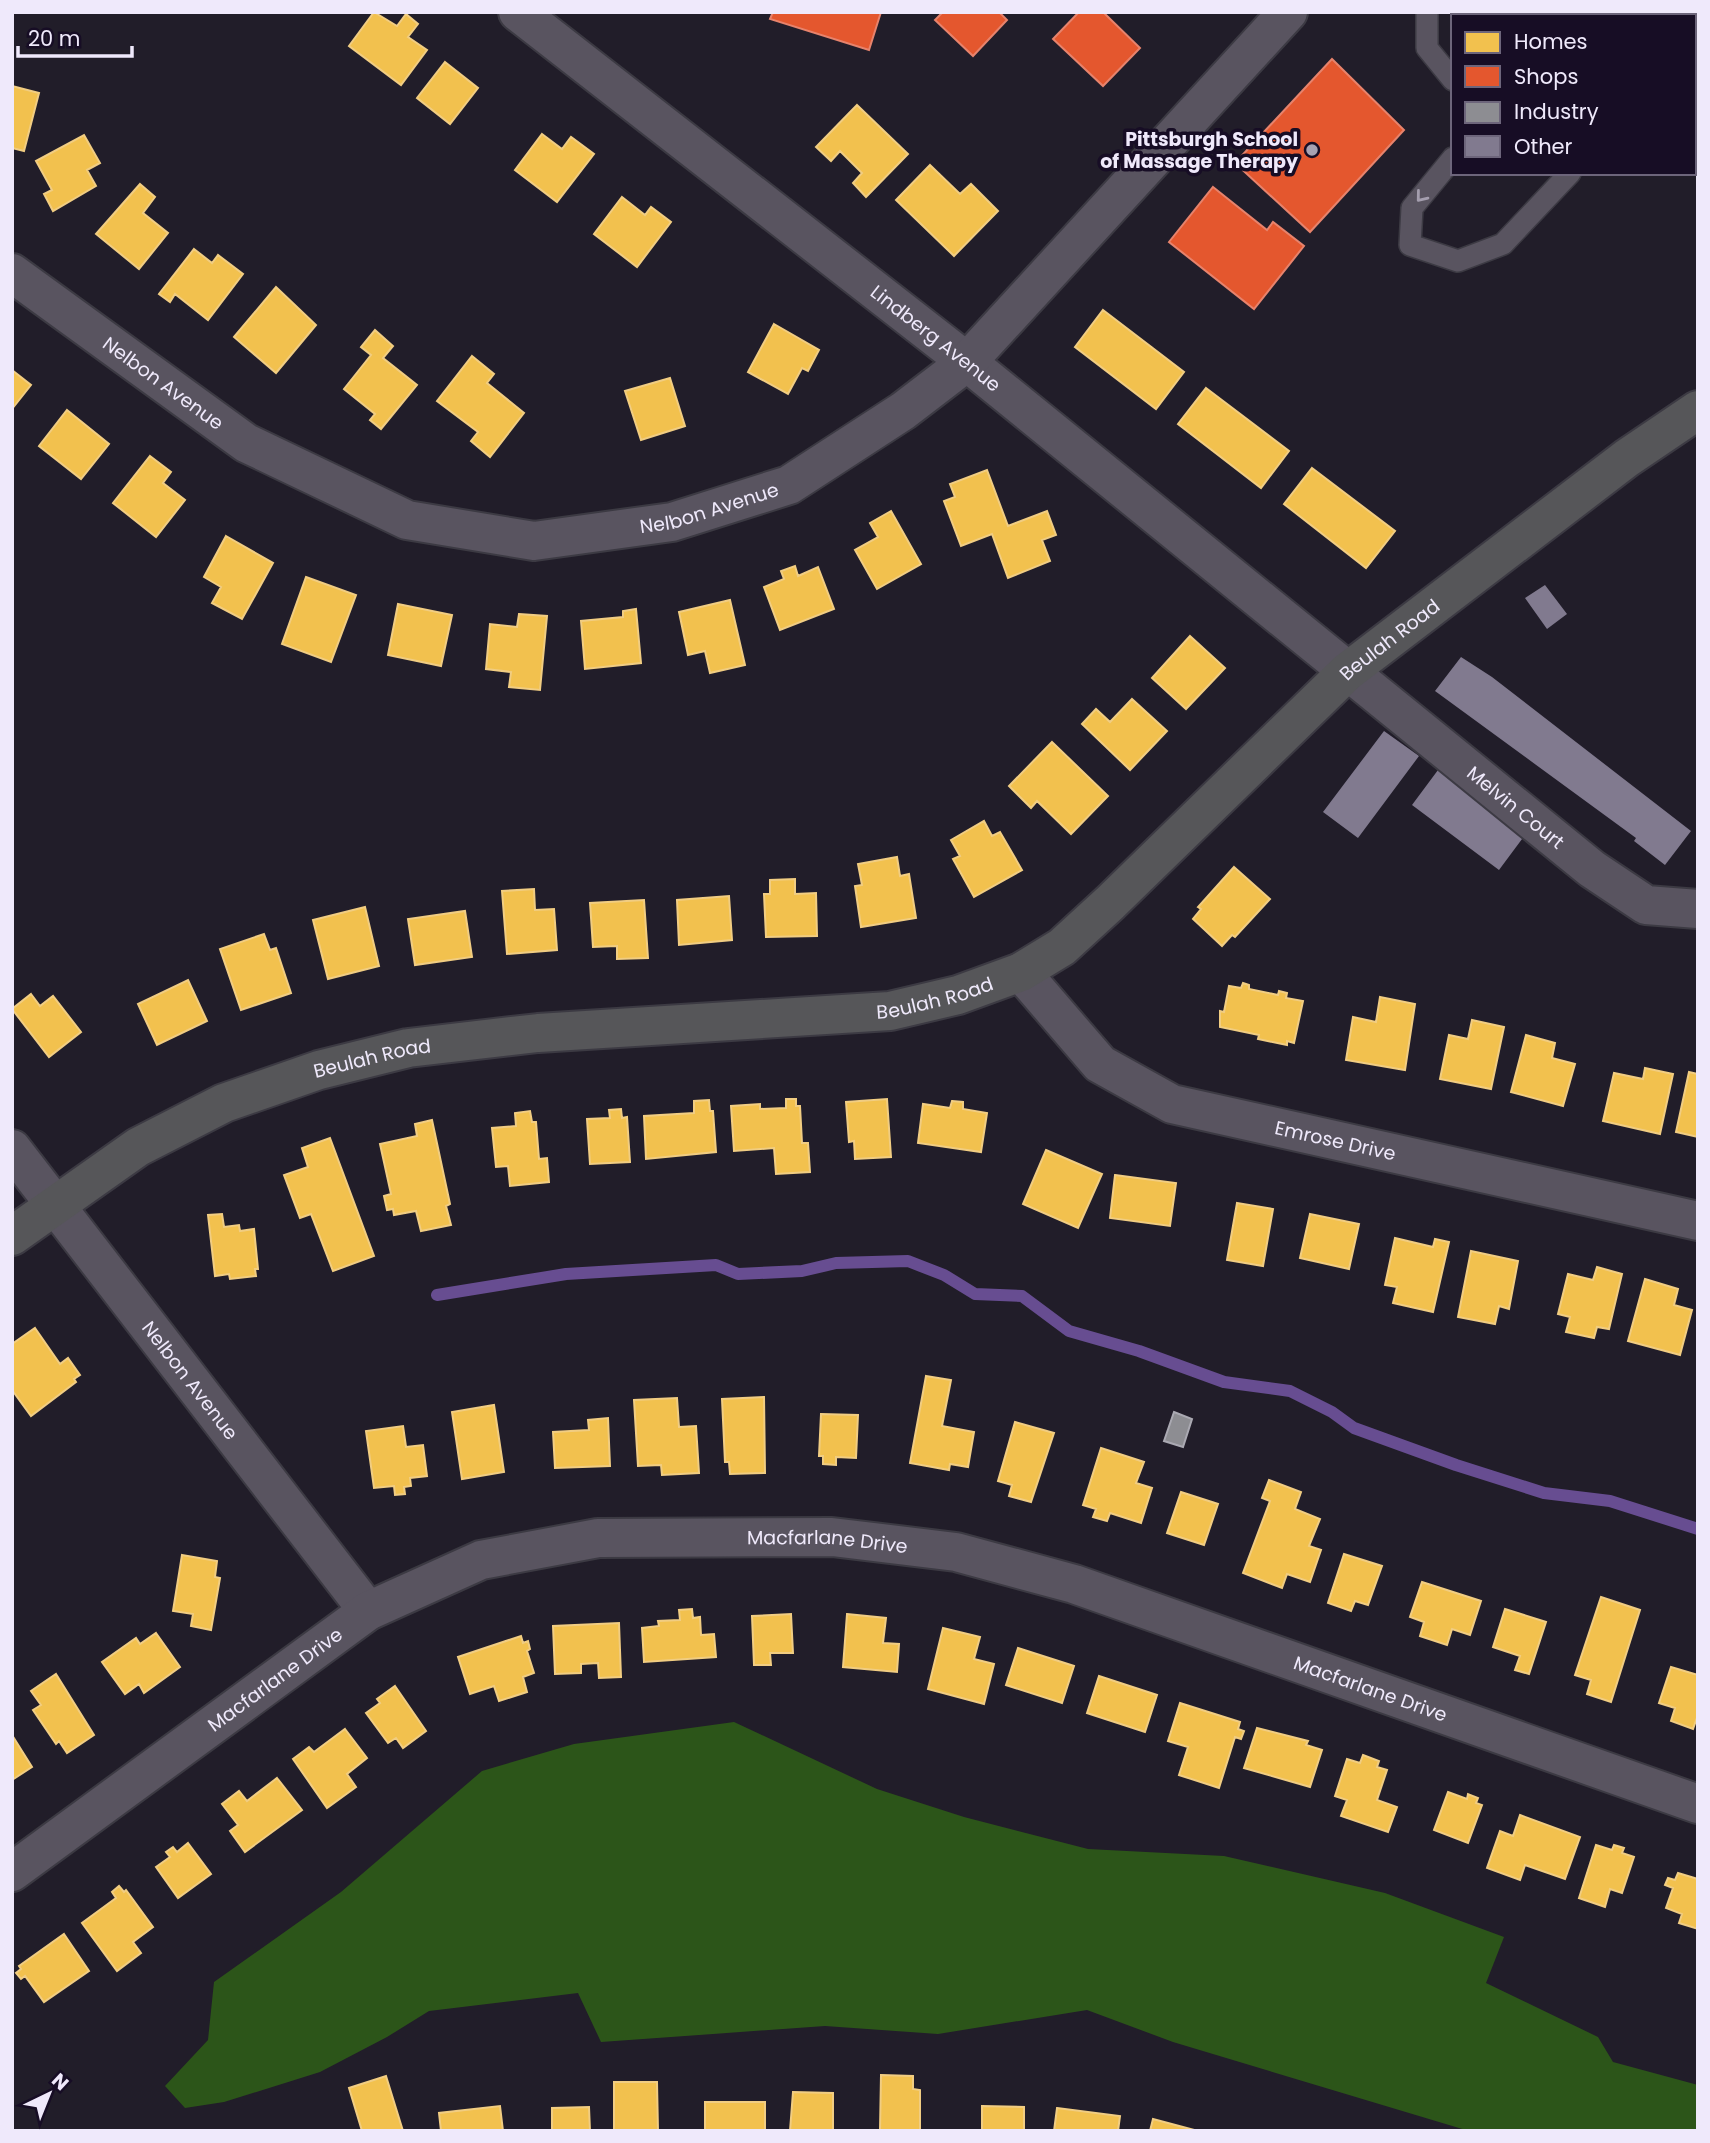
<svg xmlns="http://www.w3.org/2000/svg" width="1710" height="2143" viewBox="0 0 1710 2143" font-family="Poppins,sans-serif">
	<rect width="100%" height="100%" fill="#211d29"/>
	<path fill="#2c5519" d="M734 1722 877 1789 964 1817 1088 1849 1224 1856 1385 1893 1504 1937 1486 1983 1598 2037 1613 2062 1698 2085V2131H1469L1173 2042 1087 2010 938 2034 825 2026 601 2042 578 1993 429 2011 387 2037 320 2072 224 2102 185 2108 165 2086 208 2040 214 1982 341 1892 482 1771 574 1744Z"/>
	<path fill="#f2c14e" stroke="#f1cd82" stroke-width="2" d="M374 12 397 26 406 14 418 24 408 37 427 50 401 85 349 46Z
		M445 62 478 88 450 124 417 98Z
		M12 86 39 93 24 151 12 148Z
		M857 105 908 154 866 197 853 183 862 173 840 151 831 161 816 147Z
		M542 134 562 149 571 137 594 154 557 202 515 170Z
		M84 135 100 163 87 170 96 186 53 211 44 194 52 190 36 161Z
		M930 165 960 194 971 184 998 211 954 256 896 200Z
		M140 184 155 197 143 213 168 233 139 269 96 234Z
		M622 197 645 215 651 207 671 222 637 267 594 234Z
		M194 249 212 263 218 255 243 274 208 320 175 294 170 302 159 294Z
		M276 287 316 325 276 373 234 337Z
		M1103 310 1184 372 1156 409 1075 347Z
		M774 324 819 350 808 371 802 368 788 394 748 372Z
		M375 330 393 346 383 358 417 385 381 429 370 420 375 414 344 389 371 355 361 347Z
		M472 356 494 374 487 383 524 413 490 457 471 441 478 432 437 401Z
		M12 370 31 385 12 409Z
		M670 378 685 426 641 440 625 391Z
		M1206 388 1289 451 1261 488 1178 424Z
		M67 410 109 444 81 479 39 446Z
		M150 456 171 472 163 483 185 500 156 537 113 503Z
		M1312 468 1395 531 1366 568 1284 504Z
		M987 470 1008 526 1047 511 1056 535 1042 540 1050 561 1008 578 992 534 961 546 944 501 955 497 950 484Z
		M891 511 921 564 877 589 855 550 878 537 870 523Z
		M226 536 273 563 242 619 212 603 221 587 204 577Z
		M795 566 798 576 818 567 834 609 780 630 764 587 784 579 781 571Z
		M306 577 356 595 331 662 282 644Z
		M730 600 745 665 710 673 705 651 688 655 679 612Z
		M398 604 452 615 441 666 388 655Z
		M636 609 641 663 585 669 581 621 623 617V611Z
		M519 614 547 616 540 690 509 687 511 672 486 669 490 624 517 627Z
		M1190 636 1225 668 1186 709 1152 678Z
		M1132 699 1167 731 1130 770 1082 724 1096 709 1110 722Z
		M1052 742 1108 796 1071 834 1037 801 1031 808 1009 786Z
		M984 821 992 836 1000 832 1022 870 974 897 953 859 960 856 951 840Z
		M897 857 900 876 909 874 916 918 861 927 855 886 862 885 858 864Z
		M1234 867 1270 899 1235 937 1232 935 1222 946 1193 919 1201 909 1198 907Z
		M795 879V894L816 893 817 936 766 937 764 894H770V880Z
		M534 889 535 910 554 909 557 950 507 954 502 891Z
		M729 896 732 940 679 945 677 900Z
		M644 900 648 958 617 959V946L593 947 590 903Z
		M365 907 379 966 328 979 313 920Z
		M465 911 472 957 415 965 408 919Z
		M264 934 270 950 276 948 291 993 241 1010 220 949Z
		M188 980 207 1021 157 1045 138 1004Z
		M1243 983 1249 985V989L1278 995 1279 991 1287 993 1286 998 1303 1001 1294 1043 1287 1041V1045L1258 1039 1259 1035 1220 1027V1011L1224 1012 1229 986 1241 988Z
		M31 994 40 1006 53 996 81 1032 49 1057 12 1009Z
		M1380 997 1415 1004 1405 1070 1346 1060 1353 1017 1376 1022Z
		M1472 1020 1504 1027 1491 1089 1440 1079 1449 1035 1468 1039Z
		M1526 1035 1555 1043 1552 1058 1575 1064 1563 1106 1511 1092Z
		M1645 1068 1673 1074 1660 1134 1603 1121 1614 1073 1643 1079Z
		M1689 1072 1698 1074V1137L1676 1132Z
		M786 1099H796V1106H800L802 1143H808L810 1172 776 1174 774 1148 734 1151 731 1106 760 1104V1109L786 1108Z
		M887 1099 891 1157 855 1159 854 1141 849 1142 846 1102Z
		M709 1100 710 1111H713L716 1152 646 1159 644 1116 694 1113V1101Z
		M952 1101 963 1102V1109L987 1113 981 1152 918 1143 923 1104 950 1108Z
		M621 1109 622 1118 627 1117 630 1162 590 1164 587 1119 610 1118 609 1110Z
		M530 1111 532 1122H536L539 1159 547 1158 549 1182 510 1186 508 1166 496 1167 492 1128 516 1126 515 1113Z
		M432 1120 450 1204 446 1206 451 1225 421 1231 416 1211 394 1215 393 1209 387 1210 384 1196 391 1194 380 1144 417 1136 415 1124Z
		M330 1138 374 1256 333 1271 311 1214 300 1218 284 1175 308 1167 302 1148Z
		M1046 1150 1102 1174 1078 1228 1023 1204Z
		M1115 1175 1176 1183 1170 1226 1110 1218Z
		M1237 1203 1273 1209 1263 1266 1227 1260Z
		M222 1214 224 1227 239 1225 240 1231 254 1229 258 1269H255L256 1276 230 1279 229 1274 215 1276 208 1215Z
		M1310 1214 1359 1224 1349 1269 1300 1258Z
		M1395 1238 1433 1247 1435 1239 1449 1242 1433 1312 1393 1303 1397 1287 1385 1285Z
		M1471 1251 1518 1261 1509 1309 1499 1306 1495 1324 1458 1317Z
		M1597 1267 1622 1274 1609 1329 1597 1327 1594 1338 1566 1332 1570 1317 1558 1314 1568 1274 1593 1280Z
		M1645 1279 1678 1289 1674 1305 1692 1310 1680 1355 1628 1341Z
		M35 1328 60 1364 68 1358 80 1375 74 1379 76 1382 31 1416 12 1390V1344Z
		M926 1376 951 1380 942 1426 974 1432 968 1467 950 1464 949 1470 910 1463Z
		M764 1397 765 1473 730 1474 729 1462H725L722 1399Z
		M677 1398 679 1427 696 1426 699 1473 662 1475 661 1465 638 1466 634 1400Z
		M494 1405 504 1472 462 1479 452 1412Z
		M821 1414 858 1415 856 1458 836 1457V1465L823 1464V1456H819Z
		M608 1418 610 1466 555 1468 553 1432 589 1430 588 1420Z
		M1015 1422 1054 1433 1031 1502 1009 1496 1012 1485 998 1481Z
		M403 1426 406 1447 423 1445 427 1476 410 1478 411 1486 404 1487 405 1494 395 1495 394 1486 374 1488 366 1431Z
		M1101 1448 1144 1462 1136 1483 1152 1488 1141 1523 1110 1513 1107 1521 1093 1517 1096 1509 1083 1505Z
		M1269 1480 1301 1492 1295 1509 1320 1519 1309 1546 1321 1550 1310 1582 1287 1574 1282 1588 1243 1573 1270 1501 1262 1498Z
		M1181 1492 1218 1504 1204 1545 1167 1533Z
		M1344 1554 1382 1566 1368 1605 1355 1601 1351 1611 1328 1603Z
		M182 1555 217 1561 215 1577 220 1578 211 1630 191 1626 193 1614 173 1611Z
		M1422 1582 1481 1601 1470 1635 1452 1629 1447 1645 1420 1636 1424 1622 1410 1617Z
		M1601 1597 1640 1610 1611 1702 1587 1694 1591 1680 1575 1675Z
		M692 1609 693 1618 700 1617 701 1635 714 1634 716 1657 644 1662 642 1628 659 1626 658 1621 680 1620 679 1610Z
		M1505 1609 1546 1622 1529 1674 1515 1670 1520 1656 1493 1647Z
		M791 1614 793 1653H770L771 1665H754L752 1616Z
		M847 1614 886 1618 883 1643 899 1644 897 1672 843 1667Z
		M619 1623 621 1677 599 1678 598 1663 581 1664V1673L555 1674 553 1626Z
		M943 1628 980 1637 974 1659 994 1664 984 1704 928 1689Z
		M156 1633 180 1667 144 1693 139 1684 125 1694 102 1662 136 1638 140 1644Z
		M521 1636 523 1643 528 1641 530 1649 527 1651 534 1673 523 1677 527 1692 499 1701 494 1686 470 1694 458 1657Z
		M1018 1648 1074 1666 1062 1703 1006 1685Z
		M1671 1667 1698 1675V1715L1693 1729 1671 1721 1675 1708 1659 1703Z
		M56 1674 94 1735 67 1753 59 1741 56 1744 33 1710 41 1705 31 1691Z
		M1099 1676 1157 1695 1145 1732 1087 1713Z
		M395 1686 426 1731 403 1748 396 1738 388 1743 366 1713 380 1703 377 1699Z
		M1180 1703 1240 1722 1238 1729 1244 1731 1241 1739 1235 1737 1219 1788 1179 1775 1188 1747 1168 1741Z
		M1257 1728 1308 1741 1306 1745 1322 1750 1310 1787 1244 1768Z
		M345 1729 367 1758 347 1774 356 1787 327 1808 293 1759 309 1747 314 1752Z
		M12 1735 32 1767 12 1780Z
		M1363 1755 1379 1761 1377 1767 1387 1770 1377 1800 1397 1807 1388 1832 1341 1816 1347 1800 1335 1796 1347 1759 1360 1763Z
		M277 1778 302 1810 245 1852 230 1831 238 1825 222 1804 239 1791 247 1801Z
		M1448 1792 1467 1799 1468 1794 1478 1798 1476 1803 1482 1805 1468 1843 1434 1830Z
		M1520 1815 1580 1837 1565 1879 1525 1865 1520 1880 1487 1868 1500 1831 1513 1836Z
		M188 1843 211 1874 178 1898 156 1867 170 1857 166 1852 173 1847 177 1852Z
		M1596 1845 1612 1850 1614 1845 1624 1848 1622 1853 1634 1857 1622 1893 1610 1889 1605 1907 1579 1898Z
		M1678 1873 1698 1879V1929L1679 1923 1682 1914 1666 1908 1673 1888 1665 1885 1668 1878 1675 1880Z
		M119 1886 124 1892 126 1890 153 1927 133 1942 141 1953 117 1971 82 1923 116 1898 112 1892Z
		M64 1934 89 1971 44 2002 25 1976 21 1979 16 1973 21 1969 19 1966Z
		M881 2075 913 2076V2089L920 2090V2131H880Z
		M386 2076 403 2131H362L349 2088Z
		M614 2082H657L658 2131H614Z
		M793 2092 833 2093V2131H790Z
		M705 2102H765V2131H705Z
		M500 2106 503 2131H441L439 2113Z
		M982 2106 1024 2107V2131H982Z
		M589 2107 590 2131H552V2108Z
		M1057 2108 1120 2116 1118 2131H1054Z
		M1153 2119 1198 2131H1150Z"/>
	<path fill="#e4572e" stroke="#e7836c" stroke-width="2" d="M773 12H881L869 50 770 19Z
		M943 12H999L1007 20 973 56 935 20Z
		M1079 12H1103L1140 48 1103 86 1053 39Z
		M1332 59 1404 130 1310 232 1235 163Z
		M1213 187 1267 230 1273 222 1304 246 1254 309 1169 242Z"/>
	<path fill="#8d8d92" stroke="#aaa9b2" stroke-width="2" d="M1174 1412 1192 1419 1183 1447 1164 1441Z"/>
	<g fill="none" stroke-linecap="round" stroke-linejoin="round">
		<path stroke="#674d91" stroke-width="12" d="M437 1295 566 1274 716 1265 738 1274 802 1271 836 1263 908 1261 944 1275 975 1294 1022 1296 1069 1331 1139 1351 1224 1382 1290 1391 1332 1412 1354 1428 1456 1465 1544 1493 1610 1501 1698 1529"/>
	</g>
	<path fill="#817a8f" d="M1545 585 1567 614 1547 629 1525 598Z
		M1461 657 1492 677 1691 831 1665 865 1634 841 1636 838 1435 691Z
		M1384 731 1419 756 1358 838 1323 812Z
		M1438 770 1525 835 1499 870 1412 805Z"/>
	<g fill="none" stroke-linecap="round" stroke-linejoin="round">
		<defs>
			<path id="service" d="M1427 12V48L1453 80
				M1453 158 1412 208 1410 245 1458 261 1503 244 1570 173"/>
			<g id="minor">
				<path id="s1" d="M518 12 967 362 1592 869 1646 905 1698 909"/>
				<path id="s2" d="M12 273 246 443 407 520 534 541 672 522 789 485 903 411 967 362 1288 12"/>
				<path id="s3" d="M1021 972 1100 1064 1172 1104 1698 1221"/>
				<path id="s4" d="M12 1149 368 1611"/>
				<path id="s5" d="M12 1872 368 1611 481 1560 598 1538 832 1537 956 1552 1074 1584 1698 1804"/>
			</g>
			<path id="tertiary" d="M1509 12 1529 16
				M1694 36H1698"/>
			<g id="primary">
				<path id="s6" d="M12 1236 138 1147 224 1103 319 1070 408 1048 538 1033 890 1011 958 995 1021 972 1062 947 1110 903 1347 672 1627 458 1698 410"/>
			</g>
		</defs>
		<use href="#service" stroke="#3c3a43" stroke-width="24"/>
		<use href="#minor" stroke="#3c3a43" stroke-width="42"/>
		<use href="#tertiary" stroke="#3c3a43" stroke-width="42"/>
		<use href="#primary" stroke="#3c3a43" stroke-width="42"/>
		<use href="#service" stroke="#595460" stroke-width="21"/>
		<use href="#minor" stroke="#595460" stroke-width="38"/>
		<use href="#tertiary" stroke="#595460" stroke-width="38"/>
		<use href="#primary" stroke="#565659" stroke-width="38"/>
	</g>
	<defs><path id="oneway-chevron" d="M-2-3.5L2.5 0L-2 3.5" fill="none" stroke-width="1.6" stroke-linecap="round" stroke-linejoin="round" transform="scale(1.75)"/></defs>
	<use stroke="#a49eae" href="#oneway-chevron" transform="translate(1421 197) rotate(129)"/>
	<circle fill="#a7a2b2" stroke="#170d25" stroke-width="2.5" cx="1312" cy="150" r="7"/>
	<g text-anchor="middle" stroke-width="7" stroke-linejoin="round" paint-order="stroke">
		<g font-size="19" font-weight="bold" fill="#efe9fb" stroke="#170d25" text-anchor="end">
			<text x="1298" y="146">Pittsburgh School<tspan x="1298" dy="22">of Massage Therapy</tspan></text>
		</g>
		<g font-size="19" fill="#efe9fb" stroke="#170d25">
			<text dy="7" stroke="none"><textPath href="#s1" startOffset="530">Lindberg Avenue</textPath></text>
			<text dy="7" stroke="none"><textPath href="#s2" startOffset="187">Nelbon Avenue</textPath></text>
			<text dy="7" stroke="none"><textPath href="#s2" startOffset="775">Nelbon Avenue</textPath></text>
			<text dy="7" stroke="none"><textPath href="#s6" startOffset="1561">Beulah Road</textPath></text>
			<text dy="7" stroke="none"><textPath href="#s1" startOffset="1276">Melvin Court</textPath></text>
			<text dy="7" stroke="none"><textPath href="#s6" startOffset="973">Beulah Road</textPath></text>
			<text dy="7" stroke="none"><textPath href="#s6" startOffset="406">Beulah Road</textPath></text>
			<text dy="7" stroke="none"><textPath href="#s3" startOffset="371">Emrose Drive</textPath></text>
			<text dy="7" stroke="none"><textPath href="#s4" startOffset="292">Nelbon Avenue</textPath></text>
			<text dy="7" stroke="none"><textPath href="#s5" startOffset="914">Macfarlane Drive</textPath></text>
			<text dy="7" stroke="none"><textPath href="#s5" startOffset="326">Macfarlane Drive</textPath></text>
			<text dy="7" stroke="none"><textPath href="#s5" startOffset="1480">Macfarlane Drive</textPath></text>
		</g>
	</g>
	<rect width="1710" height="2143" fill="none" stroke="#efe9fb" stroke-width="28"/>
	<rect x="1451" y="14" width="245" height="161" fill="#170d25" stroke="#6d657b" stroke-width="2"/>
	<rect x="1465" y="32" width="35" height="21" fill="#f2c14e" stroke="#6d657b" stroke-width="2"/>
	<text x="1514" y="49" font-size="21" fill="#efe9fb">Homes</text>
	<rect x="1465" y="66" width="35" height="21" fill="#e4572e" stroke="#6d657b" stroke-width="2"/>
	<text x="1514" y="84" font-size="21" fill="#efe9fb">Shops</text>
	<rect x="1465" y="102" width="35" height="21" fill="#8d8d92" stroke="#6d657b" stroke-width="2"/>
	<text x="1514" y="119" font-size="21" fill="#efe9fb">Industry</text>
	<rect x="1465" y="136" width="35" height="21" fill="#817a8f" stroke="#6d657b" stroke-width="2"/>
	<text x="1514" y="154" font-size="21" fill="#efe9fb">Other</text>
	<g transform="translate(49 2094) rotate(43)" stroke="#170d25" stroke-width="5" paint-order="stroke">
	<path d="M0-5L12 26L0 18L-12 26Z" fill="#efe9fb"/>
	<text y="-10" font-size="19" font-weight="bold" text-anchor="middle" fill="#efe9fb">N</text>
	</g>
	<path d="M18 46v10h114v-10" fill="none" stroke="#efe9fb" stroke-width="3.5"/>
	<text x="28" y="46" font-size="21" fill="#efe9fb" stroke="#170d25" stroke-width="5" paint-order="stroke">20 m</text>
</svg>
